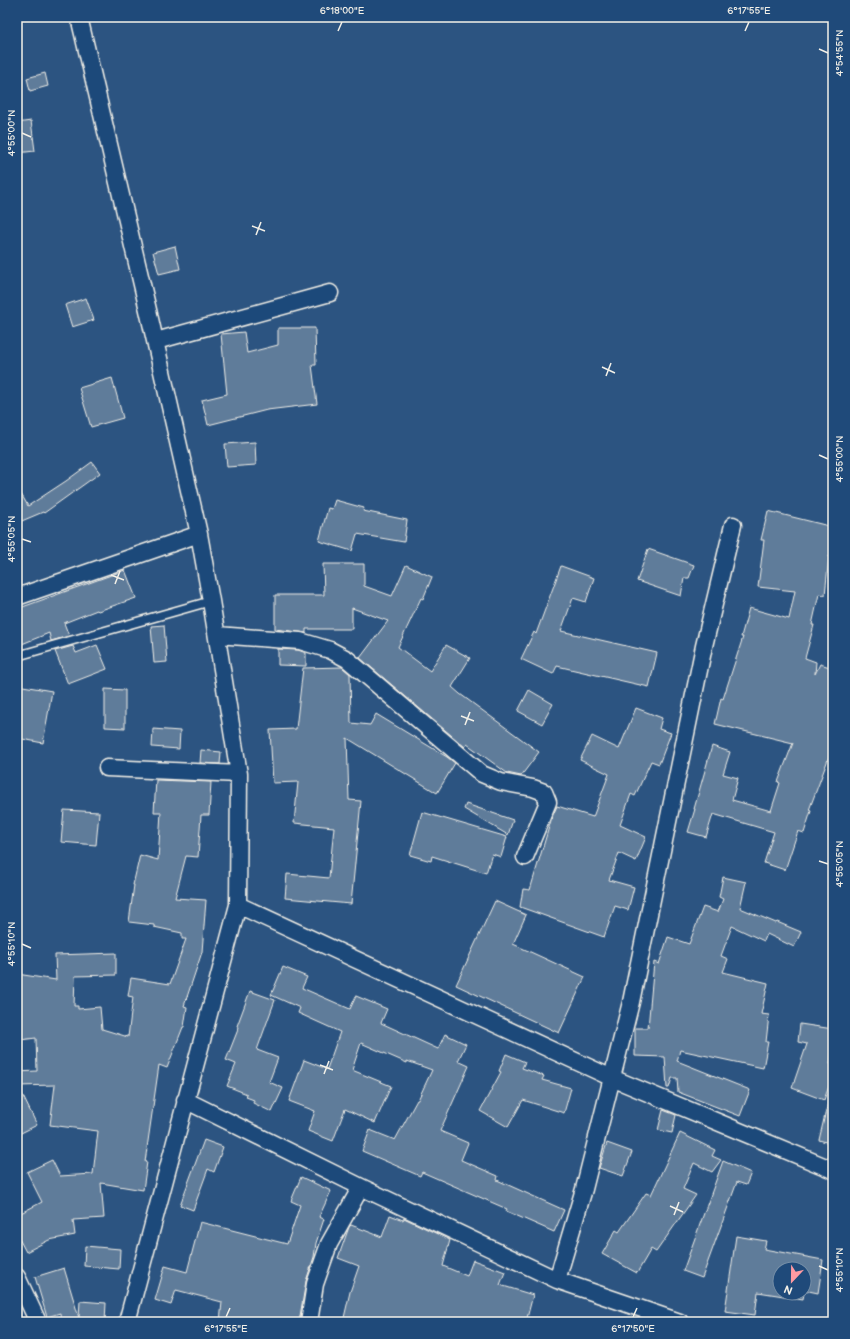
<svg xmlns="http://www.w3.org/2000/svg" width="850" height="1339" viewBox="0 0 850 1339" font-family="'Balsamiq Sans',sans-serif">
	<rect width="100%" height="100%" fill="#2c5481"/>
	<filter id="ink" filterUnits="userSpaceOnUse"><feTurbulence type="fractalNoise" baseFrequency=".025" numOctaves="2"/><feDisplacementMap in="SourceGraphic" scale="8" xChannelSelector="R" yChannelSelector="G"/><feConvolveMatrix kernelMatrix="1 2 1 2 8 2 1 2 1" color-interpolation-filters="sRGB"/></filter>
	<g filter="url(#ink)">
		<path fill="#5e7b9a" stroke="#f4f1e8" d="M45 73 48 86 30 91 27 78Z
			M31 121 35 151 17 153V123Z
			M175 246 180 269 159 274 153 252Z
			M86 298 94 320 72 327 65 305Z
			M278 328H315L316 365H312L317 404 267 410 208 425 202 400 227 394 221 334 244 332 247 353 278 345Z
			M112 378 123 418 91 427 79 388Z
			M255 442 256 465 227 467 225 444Z
			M92 462 100 473 44 513 43 512 17 523V487L28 506 66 481Z
			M335 500 364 508 363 511 407 520 404 542 357 534 352 551 319 541 328 508 332 509Z
			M768 511 833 527V557L829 556 825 595 819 594 812 625H814L805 658 816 662 815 674 820 664 833 668V746L809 810 811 811 804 833 798 831 785 870 764 863 774 832 713 814 706 837 688 832 695 809H694L712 746 730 752 723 774 738 778 732 800 771 811 780 783 778 782 793 743 715 724 721 698 723 699 743 637H741L749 608 789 619 795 591 758 587 764 540H761Z
			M648 549 694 565 689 578H684L681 596 637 581Z
			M323 564H364V586L392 596 406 565 432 577 423 599 421 598 398 647 430 671 446 645 470 658 452 687 460 694 539 752 521 776 507 773 467 744 465 747 360 658 388 621 352 608V629H306V633L275 629V595H324Z
			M561 566 594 578 586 602 573 598 561 631 657 653 649 687 557 666 553 674 521 659 534 632 536 634Z
			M125 570 136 598 98 611 97 610 64 623 69 636 51 641 49 633 17 646V609Z
			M164 625 167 662 154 663 151 626Z
			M97 645 107 669 68 684 55 651 73 646 76 653Z
			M278 649 298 650 306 653V666L278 665Z
			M342 667 350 674 351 723 370 725 376 714 447 757 455 763 437 793 347 738 349 800 361 801 351 904 285 898 287 874 329 878 334 827 294 823 298 782 273 783 270 730 296 729 303 668Z
			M17 685 52 691 43 743 17 738Z
			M105 689 125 690V728L105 727Z
			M529 690 553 704 542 724 518 711Z
			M636 708 662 718 659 729 671 733 659 764 651 761 635 796 631 794 620 825 646 837 636 861 619 853 609 880 634 887 628 910 615 906 604 937 520 907 523 889 530 890 552 817 557 806 593 817 609 774 580 760 592 736 619 749Z
			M153 729 180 731 179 749 152 747Z
			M201 750 221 752 220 764 200 763Z
			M156 780 211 782 209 815H201L198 857 186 856 175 898 206 900 202 952 184 1006 187 1007 184 1027H183L167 1068 159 1065 145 1162H147L143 1190 101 1183 104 1218 73 1220 75 1235 49 1240 26 1252 17 1235V1215L42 1202 27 1172 52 1160 60 1176 93 1174 98 1131 50 1125 55 1085 18 1086 37 1125 17 1135V1072L37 1071 36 1038 20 1040 17 999V974L56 980 55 955 116 953V975L75 976 74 1006H78V1009L100 1007 102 1029 128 1037 133 997 128 996 131 978 170 984 186 939H182V933L154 927V925L129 922 134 885H133L140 855 158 860 161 812H154Z
			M466 804 513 820 508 835 464 809Z
			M64 810 99 812 96 845 61 842Z
			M422 812 507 837 501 857 492 854 486 873 432 856 431 861 410 855Z
			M723 877 746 882 740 908 776 923 777 922 801 932 794 947 767 934 764 941 732 926 721 956 728 959 723 972 768 983 761 1014 769 1015 766 1042H768L763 1068 680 1050 677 1061 750 1090 740 1116 678 1092 677 1078H672L669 1088H667L665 1057 635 1056V1028H648L654 962 659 964 668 937 689 944 703 907 718 912 723 899 719 897Z
			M495 901 526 915 513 944 585 977 559 1033 456 985Z
			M283 967 307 977 302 988 350 1009 356 996 387 1009 381 1023 438 1049 445 1034 466 1044 458 1061 469 1066 440 1131 468 1143 461 1160 498 1176 497 1180 564 1210 554 1232 506 1211 507 1209 422 1172 420 1176 362 1151 370 1130 395 1140 417 1100H418L432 1070 407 1061V1063L361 1043 352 1070 391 1086 375 1123 345 1109 333 1141 308 1131 315 1111 289 1101 304 1060 327 1069 340 1032 298 1013 300 1008 271 995Z
			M250 991 275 1000 257 1050 278 1058 269 1082 283 1088 272 1112 253 1103 254 1100 246 1097 247 1094 227 1086 236 1064 226 1060 239 1027 237 1026Z
			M800 1024 833 1029V1041L830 1064 833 1066V1075L824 1100 792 1088 807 1044 798 1042Z
			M506 1054 525 1062 522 1068 544 1076 542 1080 571 1088 564 1113 523 1100 508 1127 480 1111 501 1072 499 1071Z
			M828 1102 833 1103V1144L819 1140Z
			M663 1110 676 1115 672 1133 658 1130Z
			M680 1133 715 1150 712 1156 721 1160 712 1172 694 1163 683 1189 696 1195 656 1252 651 1249 637 1273 602 1254 616 1230 619 1232 646 1193 651 1195Z
			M204 1140 223 1147 214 1172 208 1169 193 1210 180 1205Z
			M607 1143 632 1152 623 1176 599 1168Z
			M723 1161 751 1173 746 1185 737 1182 702 1278 683 1271Z
			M301 1177 331 1191 319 1217 324 1219 316 1243 314 1257 306 1281 299 1322H220L222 1302 176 1290 171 1305 155 1300 165 1266 187 1272 200 1222 287 1244 300 1205 291 1201Z
			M390 1215 403 1220 404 1218 450 1240 443 1266 467 1276 473 1260 505 1272 500 1285 533 1295 526 1322H343L350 1292 359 1266 338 1258 349 1227 351 1225 382 1237Z
			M736 1236 766 1241 764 1249 823 1260 818 1293 804 1290V1292V1269H780V1293H804L803 1299 758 1292 755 1315 725 1311Z
			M85 1246 120 1249 119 1269 84 1266Z
			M64 1268 79 1318 80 1301 106 1303 105 1322H61L60 1313 47 1317 35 1277Z"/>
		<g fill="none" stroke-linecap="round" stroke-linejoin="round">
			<defs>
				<path id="lane" d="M17 656 211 601"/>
				<path id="street" d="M79 17 148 310 199 534 211 601 239 774 238 905 127 1322
					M156 341 330 293
					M17 597 199 534
					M217 635 300 641 330 650 347 659 482 774 501 782 533 788 544 792 548 802 525 857
					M107 768 239 774
					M238 905 612 1078 833 1170
					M185 1100 361 1187 557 1280 680 1322
					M17 1277 38 1322
					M557 1280 584 1189 631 1002 704 646 733 525
					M309 1322 315 1284 329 1244 361 1187"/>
			</defs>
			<use href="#lane" stroke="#f4f1e8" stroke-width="11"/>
			<use href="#street" stroke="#f4f1e8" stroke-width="19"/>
			<use href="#lane" stroke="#1f4a7a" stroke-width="8"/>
			<use href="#street" stroke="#1f4a7a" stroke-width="16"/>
		</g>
	</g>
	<path fill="none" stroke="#f4f1e8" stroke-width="1.5" d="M338 31 342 22M745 31 749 22M819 49 828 53M22 133 31 137M252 226 265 231M256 235 261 222M602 367 615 373M606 376 611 363M819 455 828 459M22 539 31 542M111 575 124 580M115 584 120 571M461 716 474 721M465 725 470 712M819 861 828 864M22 944 31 948M320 1065 333 1070M324 1074 329 1061M670 1206 683 1212M674 1215 679 1202M819 1266 828 1270M226 1317 230 1308M633 1317 637 1308"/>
	<rect width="850" height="1339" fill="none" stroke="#1f4a7a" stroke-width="44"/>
	<g transform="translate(792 1281) rotate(202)"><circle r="19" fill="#1f4a7a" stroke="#748da6"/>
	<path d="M0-3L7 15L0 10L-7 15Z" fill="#ff9aa2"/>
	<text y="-6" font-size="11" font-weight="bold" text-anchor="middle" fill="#f4f1e8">N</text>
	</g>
	<rect x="22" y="22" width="806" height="1295" fill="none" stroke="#f4f1e8" stroke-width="1.5"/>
	<g font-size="10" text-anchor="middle" fill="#f4f1e8">
		<text x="342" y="14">6°18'00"E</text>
		<text x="749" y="14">6°17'55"E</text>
		<text transform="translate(839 53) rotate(-90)" y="4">4°54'55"N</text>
		<text transform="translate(11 133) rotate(-90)" y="4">4°55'00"N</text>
		<text transform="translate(839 459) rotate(-90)" y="4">4°55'00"N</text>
		<text transform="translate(11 539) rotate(-90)" y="4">4°55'05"N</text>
		<text transform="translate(839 864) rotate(-90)" y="4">4°55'05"N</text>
		<text transform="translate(11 944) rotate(-90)" y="4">4°55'10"N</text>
		<text transform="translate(839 1270) rotate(-90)" y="4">4°55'10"N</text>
		<text x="226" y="1332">6°17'55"E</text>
		<text x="633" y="1332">6°17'50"E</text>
	</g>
</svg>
